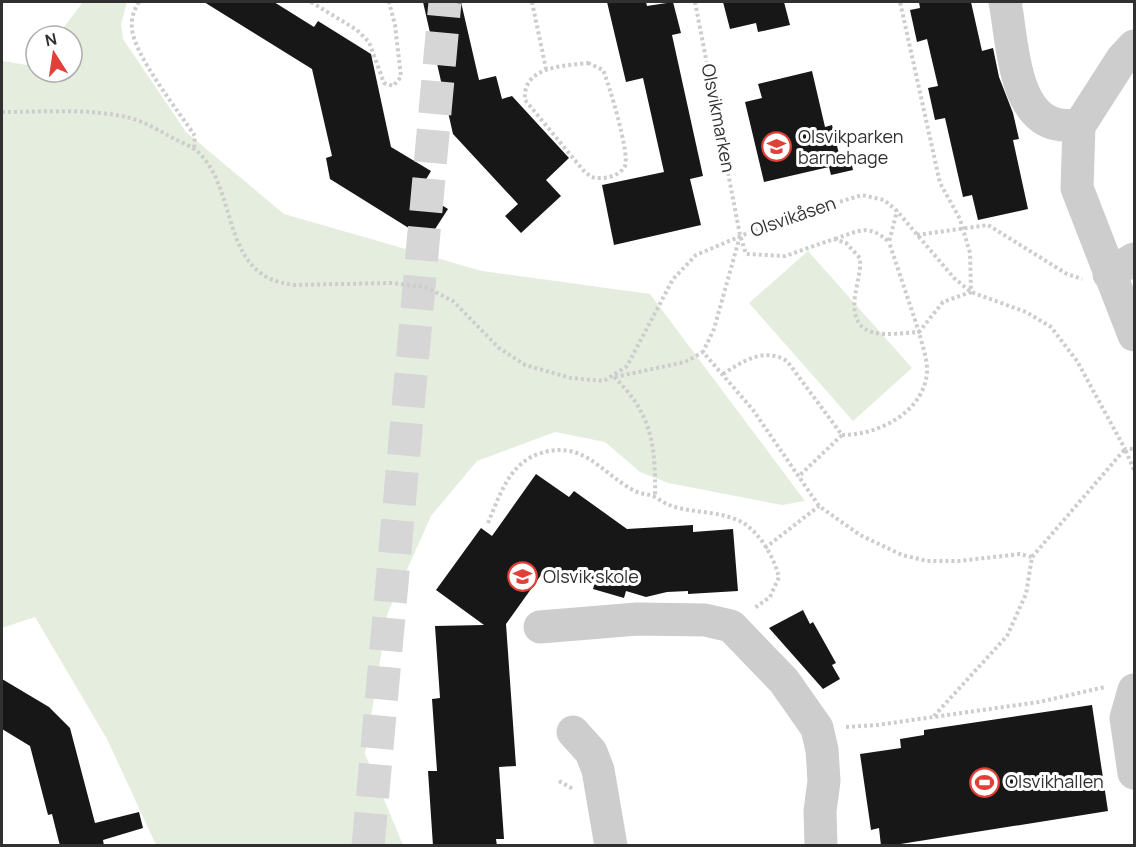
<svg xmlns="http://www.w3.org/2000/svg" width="1136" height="847" viewBox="0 0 1136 847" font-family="Manrope,sans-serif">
	<rect width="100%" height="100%" fill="#fff"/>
	<path fill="#e5eddf" d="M83 2H127L121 24 123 39 186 132 284 214 482 271 650 294 805 501 782 505 668 483 640 472 605 442 555 432 477 461 431 516 388 612 365 754 403 845H156L107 739 35 617 2 628V61L33 66 36 63V72H72V36H57Z
		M808 251 912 368 853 421 749 303Z"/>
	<path fill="#171717" d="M204 2H274L314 27 318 21 371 54 391 147 431 171 419 191 448 209 428 240 330 179 326 158 332 156 312 69Z
		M423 2H461L479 80 496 76 502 99 512 96 569 158 546 180 561 196 521 233 505 216 518 204 453 134Z
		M607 2H646L647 6 673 2 681 33 672 35 703 176 690 179 701 225 614 245 602 185 664 172 643 78 626 82Z
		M723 2H784L790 25 758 32 756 23 730 29Z
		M919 2H971L982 51 993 48 999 77 1013 113 1019 139 1013 140 1028 209 978 220 972 195 963 197 945 118 935 120 928 88 938 86 927 39 917 42 910 10 920 8Z
		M812 71 825 127 832 125 839 154 849 152 853 170 831 175 829 167 764 182 745 102 762 98 758 84Z
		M536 474 569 497 574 491 627 529 693 525V532L733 529 738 591 688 594V591L667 592 646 597 626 591 624 598 593 589 595 582 546 568 506 624 516 766 499 767 504 839H496L497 846H433L428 771H437L432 699 440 698 435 626 484 625 436 590 481 528 492 536Z
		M803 610 810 624 813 622 836 663 832 665 840 679 823 689 769 628Z
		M2 679 49 707 70 728 95 823 139 812 143 828 103 840 104 846H60L52 814 48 815 30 746 2 729Z
		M1092 705 1108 811 888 846H881L879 828 871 830 860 754 901 748 900 739 924 735V730Z"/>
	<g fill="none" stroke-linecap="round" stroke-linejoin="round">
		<path stroke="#d6d6d6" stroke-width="33" stroke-dasharray="33 16" stroke-linecap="butt" d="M368 846 445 2"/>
		<path stroke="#cdcdcd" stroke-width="4" stroke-dasharray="3 3" stroke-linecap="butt" d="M139 2C134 10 131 18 132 28 133 54 179 112 195 136L194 149
			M311 2 357 30 369 42 384 83 393 86 401 77 395 25 389 2
			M532 2 546 69
			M695 2 740 235 746 254 785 256 834 239 846 243 860 258C861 271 857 283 855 296 849 343 888 334 919 332L889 242
			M588 63 603 70C609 84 630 154 625 166 619 177 603 180 591 177L583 170 525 100C522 66 564 66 588 63Z
			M2 112C41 112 92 108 130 118 145 122 158 130 171 137 180 142 192 146 199 153 240 193 219 279 296 285L391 283 425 287 453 301 499 348 525 365 571 378 604 381 627 366 673 279 696 255 774 222 862 195 884 200 897 211 954 278 971 292 1026 312 1051 327 1077 361 1125 449H1134
			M917 235 988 225 1067 274 1082 279
			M740 236 714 329 703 352 753 410 819 506 860 535 902 555 927 561H959L1020 554 1032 557
			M835 239C859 231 868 223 889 242L897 211
			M723 374C743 361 764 347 787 361L842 435 798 477
			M614 377C652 413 656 447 655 497
			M615 377 685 362 703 352
			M842 435C878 435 923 413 927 373 928 360 922 345 919 332L943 302 971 292 970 253 960 219 940 183 900 2
			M488 523C499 497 509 464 538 454 584 438 601 474 635 491 641 494 647 494 653 496 659 499 664 503 669 505 693 514 723 510 745 524 762 536 774 558 779 577L770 597 753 609
			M765 548 819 506
			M934 716 1007 636 1026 594 1032 557 1125 449 1134 470
			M846 727 877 725 1039 702 1105 687
			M559 781 573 789"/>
		<path stroke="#cdcdcd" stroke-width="33" d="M1005 2C1012 35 1012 114 1056 124 1063 126 1071 125 1079 126
			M1134 46 1122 59 1079 126 1077 188 1134 335
			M1109 274 1134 259
			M540 627 637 619 705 620 731 626 784 681 817 728 822 750 824 781 820 811 821 846
			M1134 690 1126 718 1134 773
			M573 732 591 752 598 770 611 846"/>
	</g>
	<defs>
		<symbol id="school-ring" viewBox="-11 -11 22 22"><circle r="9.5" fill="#fff" stroke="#e13f38" stroke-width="1.5"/><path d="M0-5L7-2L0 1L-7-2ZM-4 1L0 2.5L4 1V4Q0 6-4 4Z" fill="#e13f38"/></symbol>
		<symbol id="stadium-ring" viewBox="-11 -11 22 22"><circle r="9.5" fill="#fff" stroke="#e13f38" stroke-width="1.5"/><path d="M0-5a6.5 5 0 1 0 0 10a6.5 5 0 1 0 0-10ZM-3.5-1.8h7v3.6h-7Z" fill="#e13f38"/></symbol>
	</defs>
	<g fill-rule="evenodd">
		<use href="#school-ring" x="760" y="130" width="33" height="33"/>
		<use href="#school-ring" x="506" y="560" width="33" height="33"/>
		<use href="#stadium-ring" x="968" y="766" width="33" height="33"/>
	</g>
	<g text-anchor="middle" stroke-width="6" stroke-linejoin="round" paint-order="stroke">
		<g font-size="18" fill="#303030" stroke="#fff">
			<text transform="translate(718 118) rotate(79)" y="6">Olsvikmarken</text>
			<text transform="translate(793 217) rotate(-19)" y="6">Olsvikåsen</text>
		</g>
		<g font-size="18" fill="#303030" stroke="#fff" text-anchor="start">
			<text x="798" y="143">Olsvikparken<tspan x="798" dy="21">barnehage</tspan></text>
			<text x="543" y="583">Olsvik skole</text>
			<text x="1005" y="788">Olsvikhallen</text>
		</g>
	</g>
	<rect width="1136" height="847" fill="none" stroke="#303030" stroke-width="6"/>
	<g transform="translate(54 54) rotate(348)"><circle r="28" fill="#ffffff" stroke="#acacac" stroke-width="1.5"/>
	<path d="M0-4.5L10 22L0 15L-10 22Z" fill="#e13f38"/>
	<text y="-9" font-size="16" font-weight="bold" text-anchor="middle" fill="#303030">N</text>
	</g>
</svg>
